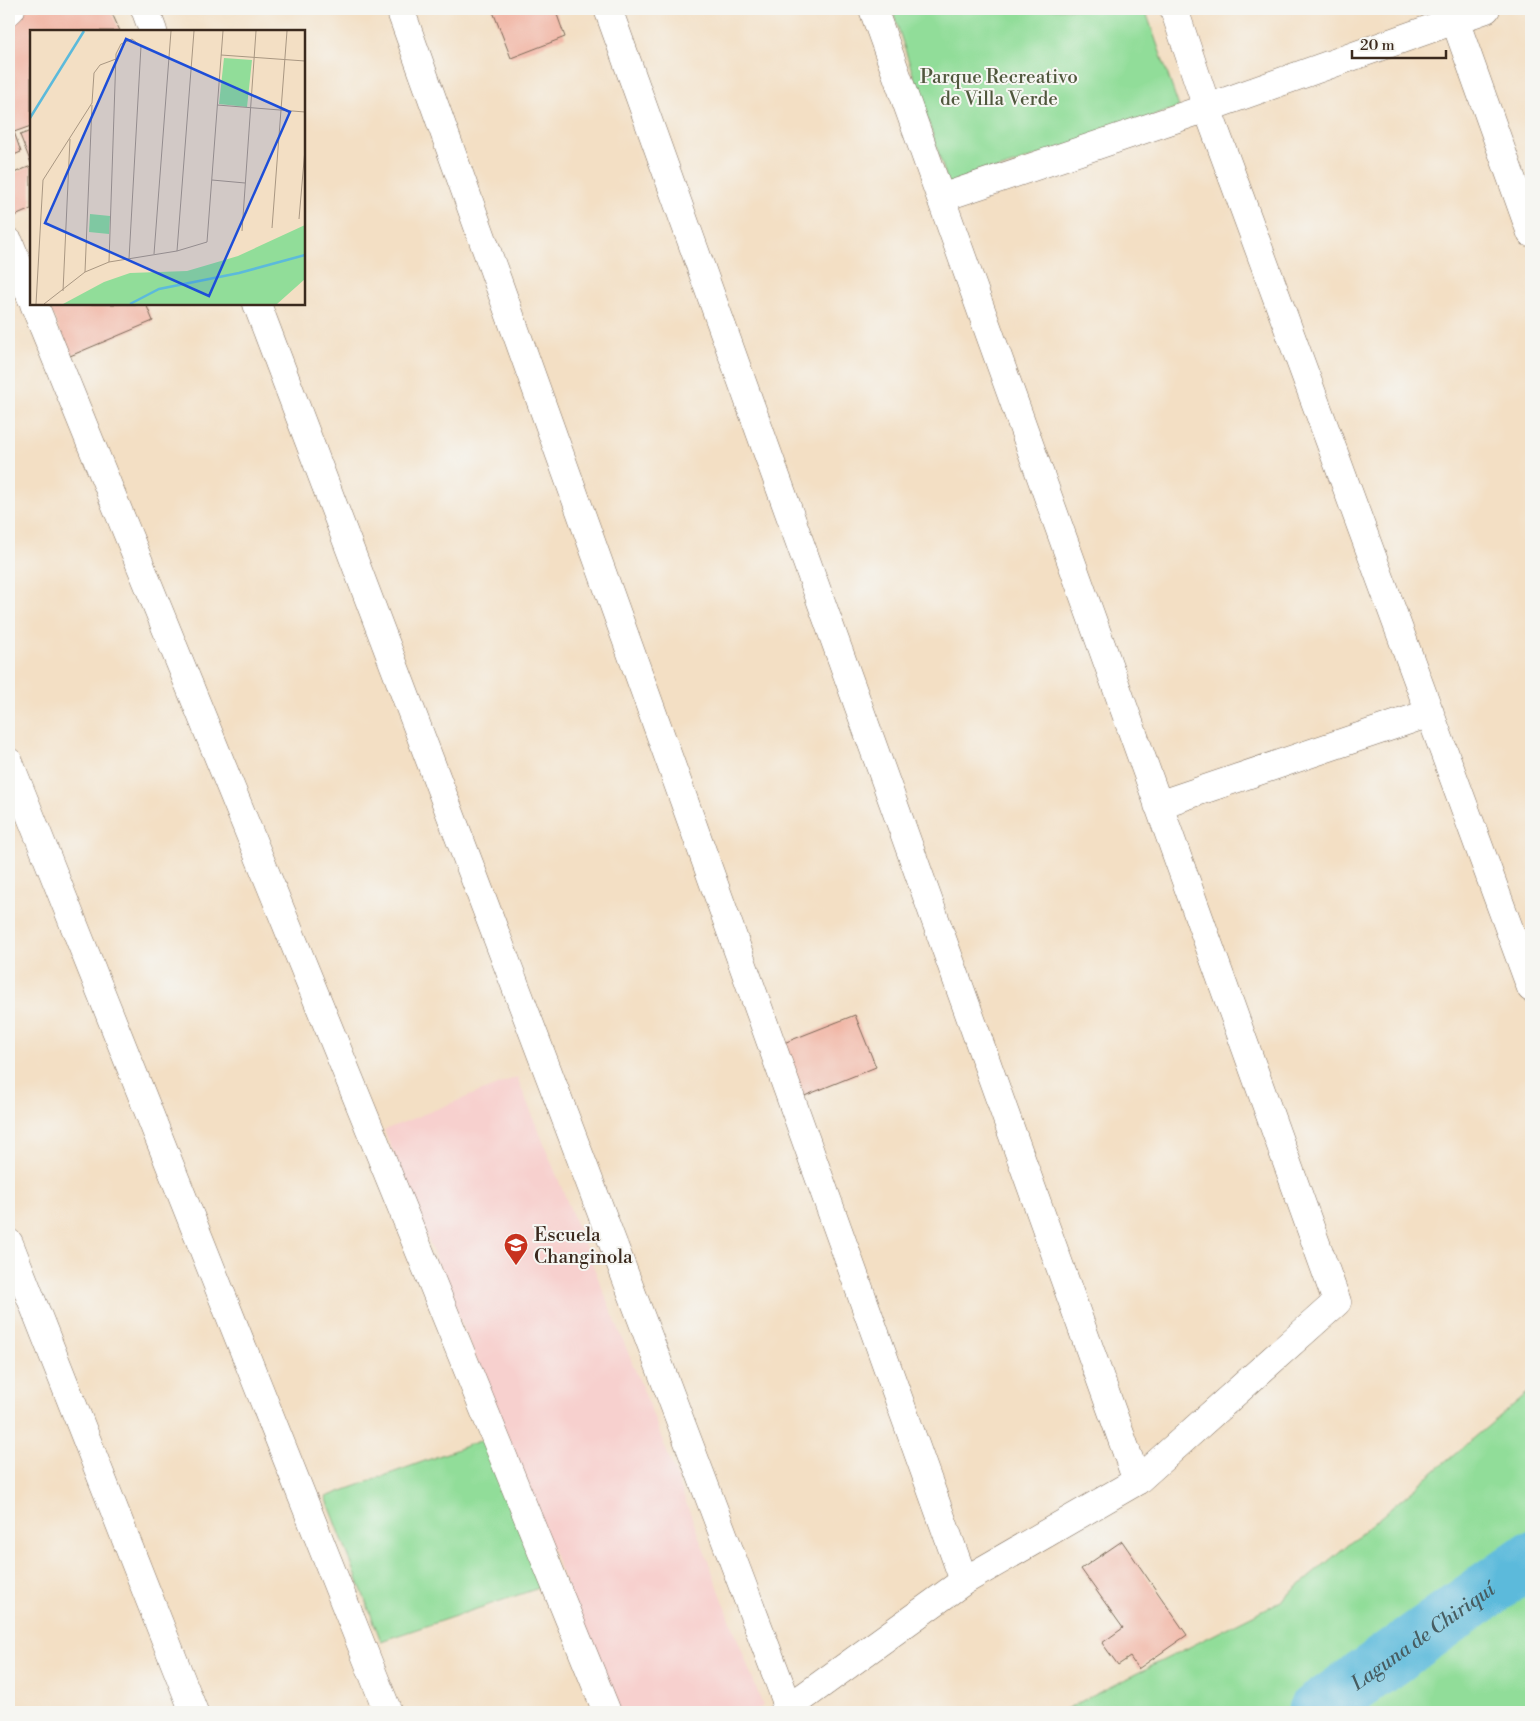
<svg xmlns="http://www.w3.org/2000/svg" width="1540" height="1721" viewBox="0 0 1540 1721" font-family="'Libre Bodoni',serif">
	<rect width="100%" height="100%" fill="#f6f6f2"/>
	<filter id="ink" filterUnits="userSpaceOnUse"><feTurbulence type="fractalNoise" baseFrequency=".02" numOctaves="2"/><feDisplacementMap in="SourceGraphic" scale="10" xChannelSelector="R" yChannelSelector="G"/><feConvolveMatrix kernelMatrix="1 2 1 2 8 2 1 2 1" color-interpolation-filters="sRGB"/></filter>
	<filter id="wash" filterUnits="userSpaceOnUse"><feTurbulence type="fractalNoise" baseFrequency=".0096" numOctaves="4" result="noise"/><feDisplacementMap in="SourceGraphic" scale="20" xChannelSelector="R" yChannelSelector="G"/><feGaussianBlur stdDeviation="1.12" result="paint"/><feColorMatrix in="noise" values="0 0 0 0 0 0 0 0 0 0 0 0 0 0 0 0 0 1.4 0 .05"/><feComposite in="paint" operator="in"/></filter>
	<g filter="url(#wash)">
		<rect width="100%" height="100%" fill="#f3dfc4"/>
		<path fill="#f7d0ce" d="M517 1077 648 1402 763 1706 754 1712H617L384 1130Z"/>
		<path fill="#91dd99" stroke="#66845c" d="M892 9H1145L1179 107 949 186Z
			M1531 1390V1712H1060L1281 1601Z
			M488 1438 548 1585 381 1641 326 1497Z"/>
		<g fill="none" stroke-linecap="round" stroke-linejoin="round">
			<path stroke="#5cbadb" stroke-width="56" id="s1" d="M1315 1712 1531 1559"/>
		</g>
		<g id="blocks">
			<path fill="#f1b3a2" d="M28 9H110L120 31H31V126L14 132 21 152 9 157V26L21 13Z
				M492 9H555L565 37 511 58Z
				M31 131V163L20 135Z
				M31 166V209L15 216 9 202V175Z
				M48 304H146L153 321 70 356Z
				M855 1015 876 1067 797 1099 776 1046Z
				M1122 1541 1187 1635 1138 1669 1130 1657 1118 1665 1102 1643 1123 1628 1081 1569Z"/>
		</g>
	</g>
	<g filter="url(#ink)">
		<use href="#blocks" fill-opacity="0" stroke="#7b6958" stroke-width="1"/>
		<g fill="none" stroke-linecap="round" stroke-linejoin="round">
			<defs>
				<path id="minor" d="M145 9 153 31
					M400 9 964 1581
					M608 9 1137 1481
					M1174 9 1207 108 1531 988
					M1451 9 1531 233
					M9 11 11 9
					M941 198 1207 108 1486 9
					M9 242 31 297
					M34 304 607 1712
					M257 304 789 1708
					M9 762 388 1712
					M1158 805 1430 713
					M9 1243 194 1712
					M783 1712 964 1581 1137 1481 1337 1302 873 9"/>
			</defs>
			<use href="#minor" stroke="#7b6958" stroke-width="29"/>
			<use href="#minor" stroke="#fff" stroke-width="28"/>
		</g>
	</g>
	<defs>
		<symbol id="school-pin" viewBox="-11 -11 22 30"><path d="M0 17L-7.5 6A9.5 9.5 0 1 1 7.5 6Z" fill="#c8321e" stroke="#f6f6f2"/><path d="M0-5L7-2L0 1L-7-2ZM-4 1L0 2.5L4 1V4Q0 6-4 4Z" fill="#fff"/></symbol>
	</defs>
	<g fill-rule="evenodd">
		<use href="#school-pin" x="502" y="1231" width="28" height="38"/>
	</g>
	<g text-anchor="middle" stroke-width="4" stroke-linejoin="round" paint-order="stroke">
		<g font-size="19" fill="#50573d" stroke="#f6f6f2">
			<text x="999" y="83">Parque Recreativo<tspan x="999" dy="22">de Villa Verde</tspan></text>
		</g>
		<g font-size="19" fill="#3b2a1e" stroke="#f6f6f2" text-anchor="start">
			<text x="534" y="1241">Escuela<tspan x="534" dy="22">Changinola</tspan></text>
		</g>
		<g font-size="20" font-style="italic" fill="#475c60" stroke="#f6f6f2">
			<text dy="7" stroke="none"><textPath href="#s1" startOffset="132">Laguna de Chiriquí</textPath></text>
		</g>
	</g>
	<g transform="translate(30 30)">
		<rect width="275" height="275" fill="#f3dfc4"/>
		<path d="M194 28 222 30 217 77 189 74ZM60 184 80 186 79 204 59 202ZM275 195V249L247 274H33L74 252 100 243 157 241 208 226Z" fill="#91dd99"/>
		<path fill="none" stroke="#5cbadb" stroke-width="2.5" d="M0 88 54 1M100 274 129 259 209 243 275 225"/>
		<path fill="none" stroke="#a99782" stroke-width="1" d="M191 25 275 31M187 75 275 82M182 150 215 153M269 189 275 119M242 198 257 1M212 201 226 1M147 221 164 1M124 224 141 1M79 232 86 24 91 14 102 9 111 16 99 229M55 242 62 75M33 261 40 109M6 274 13 150 62 73 64 43 70 35 86 29M14 274 55 242 79 232 147 221 177 212 193 1"/>
		<path fill="#1d4ed8" fill-opacity="0.15" stroke="#1d4ed8" stroke-width="2.5" d="M96 9 260 82 179 266 15 193Z"/>
		<rect width="275" height="275" fill="none" stroke="#3b2a1e" stroke-width="2.5"/>
	</g>
	<rect width="1540" height="1721" fill="none" stroke="#f6f6f2" stroke-width="30"/>
	<path d="M1352 50v8h94v-8" fill="none" stroke="#3b2a1e" stroke-width="2.5"/>
	<text x="1360" y="50" font-size="15" fill="#3b2a1e" stroke="#f6f6f2" stroke-width="4" paint-order="stroke">20 m</text>
</svg>
